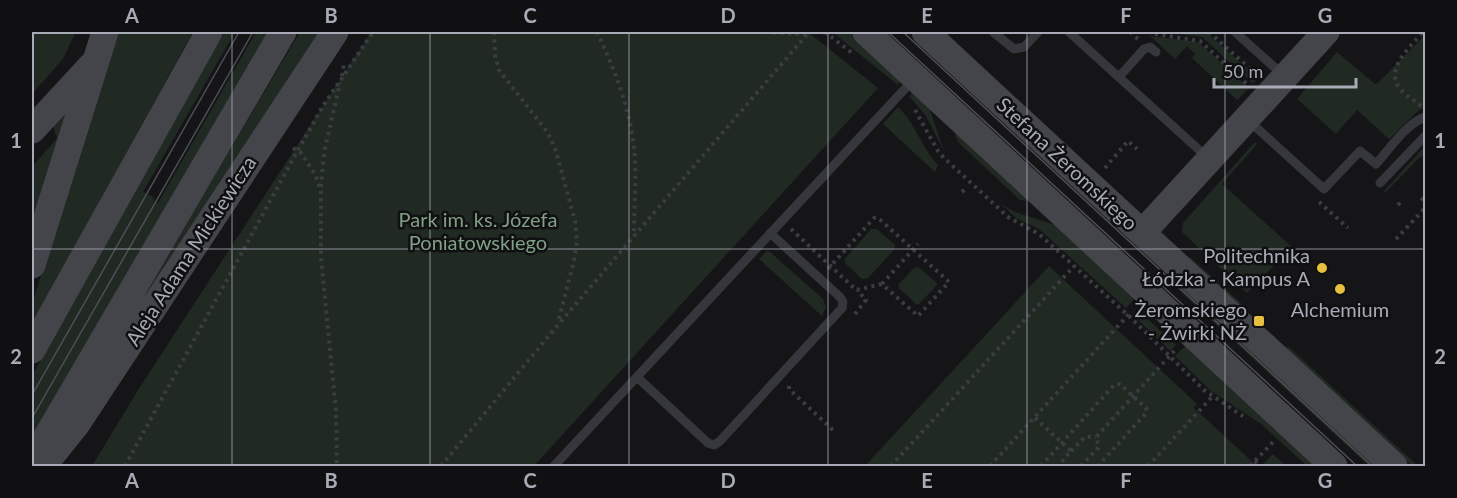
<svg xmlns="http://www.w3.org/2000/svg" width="1457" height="498" viewBox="0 0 1457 498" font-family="Lato,sans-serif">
	<rect width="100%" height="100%" fill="#151517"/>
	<path fill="#212923" d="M32 32H76L63 59 32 94Z
		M117 32H193L32 323V304Z
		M224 32H235L143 192 155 198 153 200 158 203 256 32H268L32 436V376Z
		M300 32H322L134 320 131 317Z
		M371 32H808L878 88 534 466H92L138 390Z
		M832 32H849L901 80 898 85Z
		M1165 32H1206L1258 78 1253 84 1202 37Z
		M1425 35V107L1418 111 1389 139 1357 110 1336 134 1297 99 1337 52 1375 84 1379 82Z
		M1150 36 1198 42 1249 88 1237 100 1192 58 1195 54 1187 46 1175 59Z
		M915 92 928 104 944 151 926 116 909 96Z
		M68 106 32 227V167L57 138 52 123Z
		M898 107C916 124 921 147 938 165L935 172 883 124Z
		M956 132 1029 199 1026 201 1020 200 960 144 955 136Z
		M1255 142 1257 144 1222 184 1292 247 1247 293 1182 232 1183 223Z
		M1425 146V154L1418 159 1386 192 1384 191Z
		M1001 204 1015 212 1058 226 1136 297 1126 308 1039 229 1016 218Z
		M871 229H877L895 245 893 251 868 278 862 279 846 264 844 260Z
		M767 251 770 252 823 299 826 307 822 316 759 259Z
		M1190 257 1245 307 1243 310 1187 259Z
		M1049 266 1197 404 1194 408 1257 466H865Z
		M918 267 936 282 937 285 919 304H916L899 288V284L914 268Z
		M1173 275 1379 466H1369L1168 280Z
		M1139 311 1176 345 1170 351 1134 316Z
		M1186 345 1317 466H1307L1261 424 1211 391 1175 356Z
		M1288 346 1418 466H1412L1285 349Z
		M1273 454 1286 466H1261Z"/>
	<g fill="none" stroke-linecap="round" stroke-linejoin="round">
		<path stroke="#3c3d43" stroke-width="4" stroke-dasharray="3 4.5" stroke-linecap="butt" d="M494 32 495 55 499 70 548 133 556 151 575 221 577 240 574 261 558 322
			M597 32C616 73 633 115 635 161 636 186 634 211 634 236
			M758 32 805 34
			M825 32 852 53
			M1130 32 1138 39
			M1209 32 1258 76
			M1155 34 1200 41 1249 86
			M342 76 344 64
			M1421 106C1415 101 1408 97 1402 91 1382 71 1410 47 1423 32
			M915 110 938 151 944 158 1008 217 1039 234 1131 318 1204 390 1247 419
			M293 148 301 153 315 174 321 191V257L336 412 337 466
			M1105 168 1128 141 1137 149
			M321 187 324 153 340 83
			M962 192 967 187
			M1421 198 1426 202
			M1319 202 1348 228
			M1398 205 1403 200
			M791 229 856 290 882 284
			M1396 239 1426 207
			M828 269 874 218H878L947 280 949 282 918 316 882 284 918 244
			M855 314 866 300 857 290
			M789 386V389L834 431
			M1035 418 1071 451 1058 466
			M1071 451 1085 437H1096
			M1255 461 1258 466
			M125 466 298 150 323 106 373 32
			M441 466 557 326 809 32
			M891 466 1074 266
			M990 466 1129 314
			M1041 466 1114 385 1120 384 1146 408 1147 412 1098 466
			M1081 466 1099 447 1096 437 1176 349
			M1148 466 1212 397
			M1250 466 1274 441"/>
		<path stroke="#36373c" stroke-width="9" d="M993 32 1014 49 1024 47 1038 32
			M1069 32 1208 158
			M1235 32 1283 75
			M1119 77 1144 49 1150 47 1156 52
			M1248 120 1324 189 1360 151 1376 164C1388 151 1408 121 1426 117
			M1380 183 1426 135
			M637 377 708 443 714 445 720 441 842 308 843 302 840 297 770 233
			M554 466 914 79"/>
		<path stroke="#44454b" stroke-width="27" d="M866 32 1334 466
			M925 32 1394 466
			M32 130 92 65
			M1142 233 1326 32
			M32 265 105 32
			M32 350 209 32
			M36 455 283 32
			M43 466 76 425 335 32"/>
		<path stroke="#4f5056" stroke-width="1.5" d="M888 32 1357 466
			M903 32 1372 466
			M32 395 239 32
			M32 418 253 32"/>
	</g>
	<path fill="none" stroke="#a8abb6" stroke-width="1.5" stroke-opacity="0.55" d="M232 32V466M430 32V466M629 32V466M828 32V466M1027 32V466M1225 32V466M32 249H1426"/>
	<g fill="#e7c13d" stroke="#101012" stroke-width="2">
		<circle cx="1322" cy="268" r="6"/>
		<circle cx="1340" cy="289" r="6"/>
		<rect x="1253" y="315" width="12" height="12" rx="3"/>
	</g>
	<g text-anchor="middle" stroke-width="5" stroke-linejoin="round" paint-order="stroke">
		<g font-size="20" fill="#a8abb6" stroke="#101012">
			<text transform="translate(1067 164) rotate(43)" y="7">Stefana Żeromskiego</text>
			<text transform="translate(191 251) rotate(-57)" y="7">Aleja Adama Mickiewicza</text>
		</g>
		<g font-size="20" fill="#80a085" stroke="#101012">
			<text x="478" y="227">Park im. ks. Józefa<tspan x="478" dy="23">Poniatowskiego</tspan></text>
		</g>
		<g font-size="20" fill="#a8abb6" stroke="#101012" text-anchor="end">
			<text x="1310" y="263">Politechnika<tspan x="1310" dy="23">Łódzka - Kampus A</tspan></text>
			<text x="1247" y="317">Żeromskiego<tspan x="1247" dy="23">- Żwirki NŻ</tspan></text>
			<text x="1340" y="317" text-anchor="middle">Alchemium</text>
		</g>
	</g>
	<rect width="1457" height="498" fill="none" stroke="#101012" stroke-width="66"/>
	<path d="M1214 78v9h142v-9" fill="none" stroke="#a8abb6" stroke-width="3"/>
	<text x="1223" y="78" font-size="18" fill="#a8abb6" stroke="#101012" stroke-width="4.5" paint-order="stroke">50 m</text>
	<rect x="33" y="33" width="1391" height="432" fill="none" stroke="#a8abb6" stroke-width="2"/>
	<g font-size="20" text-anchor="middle" font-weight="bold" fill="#a8abb6">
		<text x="132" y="23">A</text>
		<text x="331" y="23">B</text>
		<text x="530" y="23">C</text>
		<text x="728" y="23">D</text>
		<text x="927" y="23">E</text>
		<text x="1126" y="23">F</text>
		<text x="1325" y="23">G</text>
		<text x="16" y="148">1</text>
		<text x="1440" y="148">1</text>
		<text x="16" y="364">2</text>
		<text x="1440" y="364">2</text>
		<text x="132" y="488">A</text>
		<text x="331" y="488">B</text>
		<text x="530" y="488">C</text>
		<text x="728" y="488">D</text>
		<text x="927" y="488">E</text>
		<text x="1126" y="488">F</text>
		<text x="1325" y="488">G</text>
	</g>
</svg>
